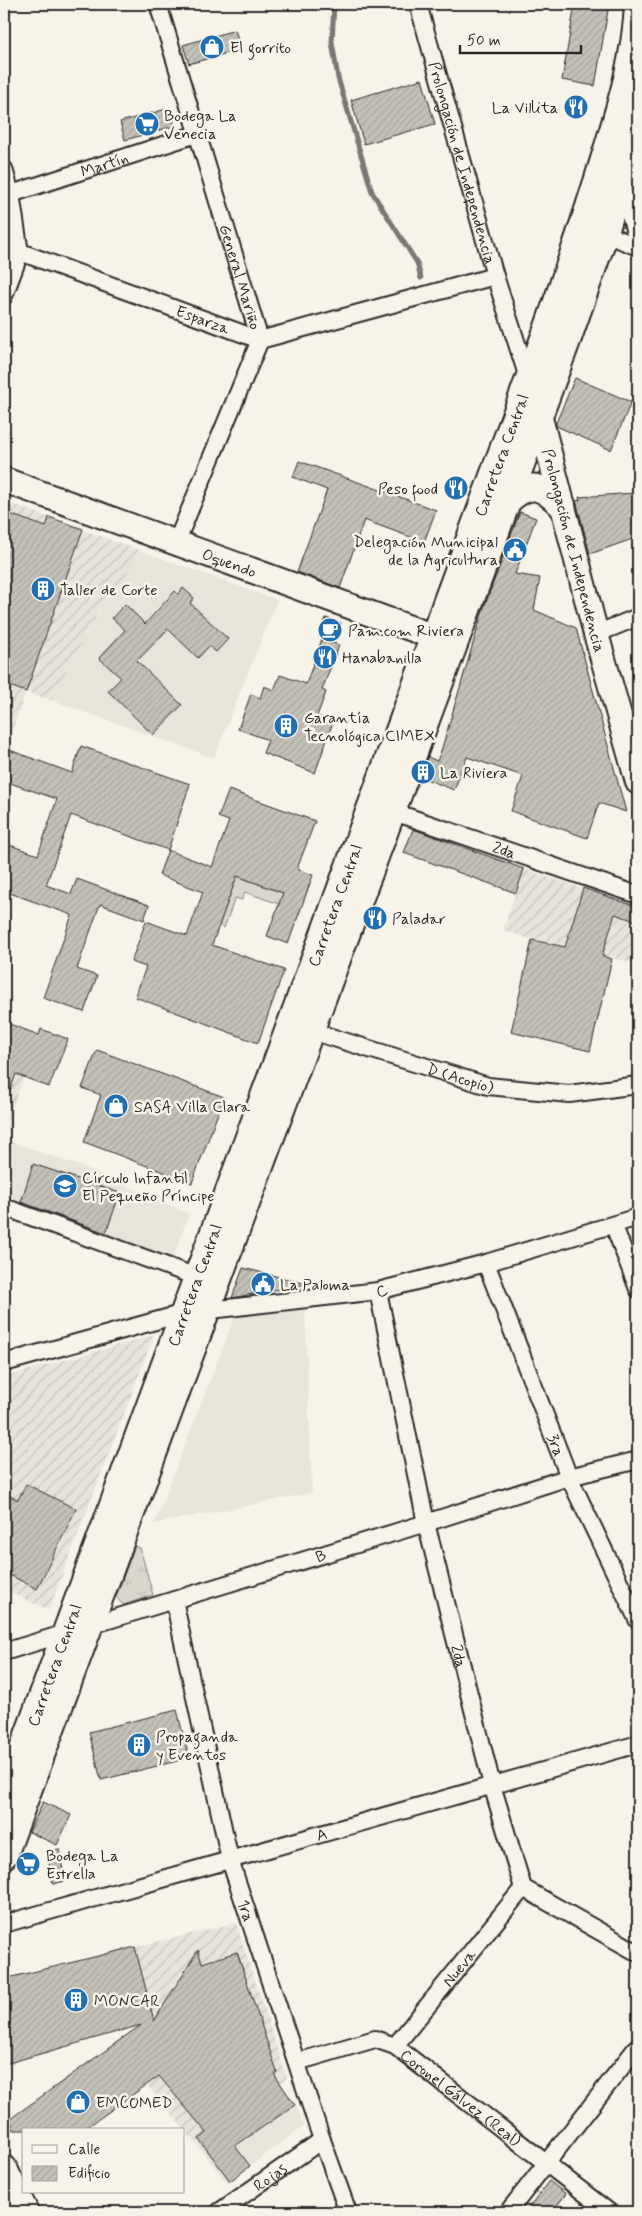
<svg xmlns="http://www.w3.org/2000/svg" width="642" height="2216" viewBox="0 0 642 2216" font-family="Mynerve,sans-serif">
	<defs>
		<pattern id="industrial-furrows" width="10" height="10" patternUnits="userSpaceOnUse" patternTransform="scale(1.25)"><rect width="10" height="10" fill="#e8e4da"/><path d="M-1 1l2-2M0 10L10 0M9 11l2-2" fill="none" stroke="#c7c4bb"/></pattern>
		<pattern id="park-tufts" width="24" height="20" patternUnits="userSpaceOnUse" patternTransform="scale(1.25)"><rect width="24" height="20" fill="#dad6cc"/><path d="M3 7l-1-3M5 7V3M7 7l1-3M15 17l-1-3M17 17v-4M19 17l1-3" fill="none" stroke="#bbb8af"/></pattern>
		<pattern id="building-hatch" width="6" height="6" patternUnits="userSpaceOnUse" patternTransform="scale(1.25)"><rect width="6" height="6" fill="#c4c1b9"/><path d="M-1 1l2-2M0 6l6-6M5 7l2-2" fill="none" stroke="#a9a69f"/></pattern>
	</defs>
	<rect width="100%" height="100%" fill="#f7f3e8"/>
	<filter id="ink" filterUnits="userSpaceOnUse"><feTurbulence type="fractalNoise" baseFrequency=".02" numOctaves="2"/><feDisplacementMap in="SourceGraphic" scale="10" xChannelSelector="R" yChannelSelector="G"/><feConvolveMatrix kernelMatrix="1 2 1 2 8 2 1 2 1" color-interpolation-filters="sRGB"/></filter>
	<g filter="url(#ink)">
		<path fill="#e8e4da" d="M144 552 277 600 214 758 51 700 102 605Z
			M9 1141 94 1171 189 1214 172 1261 4 1201V1158Z
			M305 1310 312 1493 154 1524 235 1316Z
			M280 2083 296 2105 304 2126 227 2183 195 2142Z"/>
		<path fill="url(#industrial-furrows)" d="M4 501 144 552 102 605 51 700 26 692 5 749 4 748Z
			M524 869 638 907V964L532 940 503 930Z
			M4 1022 39 1035 10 1115 9 1141 4 1158Z
			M154 1335 49 1610 4 1590V1377Z
			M236 1923 287 2078 195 2142 146 2084 153 2021 135 1947Z"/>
		<path fill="url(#park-tufts)" stroke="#82807c" d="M135 1546 140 1548 153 1595 123 1605 116 1597Z"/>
		<path fill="#dad6cc" stroke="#82807c" d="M237 876 283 893 279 904 245 892 242 900 235 898 224 928 219 925Z"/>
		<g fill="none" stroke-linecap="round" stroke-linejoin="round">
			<path stroke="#7a7874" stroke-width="5" d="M334 4 332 42 338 78 372 192 417 263 421 278"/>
		</g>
		<path fill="url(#building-hatch)" stroke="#2b2b2b" d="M575 4 608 10 595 86 562 80Z
			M235 30 241 49 189 64 183 45Z
			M422 79 435 124 364 144 351 100Z
			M170 108 175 126 125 140 120 122Z
			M575 378 631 402 611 450 556 426V423Z
			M299 461 436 510 424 542 364 520 340 588 297 572 327 490 293 477Z
			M635 493 638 506V537L590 554 577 504 576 501 580 500 579 497Z
			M4 512 46 527 49 517 83 529 26 692 4 684V648L9 633 4 632Z
			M520 512 536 518 515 574 540 578 534 610 576 628 626 812 599 803 587 838 511 811 523 776 467 757 454 790 421 777 428 757 437 761 442 748 483 610Z
			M183 588 194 598 190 603 228 639 216 652 209 646 198 658 168 629 137 661 182 705 153 735 108 691 121 678 99 658 125 630 112 618 125 604 145 624 175 591 178 594Z
			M326 618 341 623 334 641 319 636Z
			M322 639 339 645 322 690 326 692 317 716 333 722 315 773 263 753 268 740 238 729 251 694 260 698 264 686 274 690 280 675 306 684Z
			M81 746 190 784 168 850 71 815 46 885 71 894 77 879 149 905 144 920 100 904 77 969 97 976 84 1012 43 998 72 915 4 891V843L38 855 57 799 4 781V748L72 773Z
			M229 790 315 821 297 869 313 875 288 944 267 936 283 893 237 876 212 945 284 970 258 1043 135 997 146 967 131 962 146 921 187 936 203 892 159 875 168 850 212 867 229 821 218 817Z
			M413 829 524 869 516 893 404 853Z
			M583 888 638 907V922L615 914 602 956 612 959 590 1051 511 1032 532 940 565 947Z
			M4 1022 39 1035 41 1029 68 1039 49 1087 16 1074 5 1104Z
			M97 1050 224 1097 192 1183 84 1142 101 1095 82 1088Z
			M33 1164 120 1193 106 1233 21 1202Z
			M243 1268 307 1284 232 1298Z
			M26 1484 76 1509 37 1589 4 1572V1493L18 1500Z
			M177 1710 189 1758 101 1780 89 1732Z
			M43 1802 71 1815 57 1845 29 1832Z
			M59 1849 65 1881 53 1884 47 1852Z
			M135 1947 154 2021 198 1950 202 1963 237 1952 277 2072 274 2074 295 2105 235 2146 250 2166 230 2181 199 2139 207 2133 159 2076 83 2130H14L10 2119 141 2025 5 2064 4 1979Z
			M549 2181 566 2194 552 2212H525Z"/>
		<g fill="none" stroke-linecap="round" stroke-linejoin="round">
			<defs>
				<g id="street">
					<path id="s1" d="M158 4 260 340 176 543"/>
					<path id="s2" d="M418 4 495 276 529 381"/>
					<path d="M4 169 11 194 20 253 4 296"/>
					<path d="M621 184 638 243"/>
					<path id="s3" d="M11 194 197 134"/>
					<path d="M596 230 638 247"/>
					<path id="s4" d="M4 246 260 340 495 276"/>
					<path d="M596 634 638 617"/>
					<path id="s5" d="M385 809 638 895"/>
					<path id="s6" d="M302 1028 488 1086 569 1094 638 1085"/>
					<path d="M4 1207 205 1280"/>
					<path d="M614 1226 638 1289"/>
					<path id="s7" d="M486 1263 569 1477 638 1621"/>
					<path id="s8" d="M378 1291 426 1523 492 1785 523 1888 638 1953"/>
					<path id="s9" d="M4 1363 184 1313 378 1291 486 1263 638 1217"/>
					<path id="s10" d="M174 1600 230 1860 322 2140 348 2212"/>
					<path id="s11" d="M4 1652 426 1523 569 1477 638 1460"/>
					<path id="s12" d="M4 1924 638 1744"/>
					<path id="s13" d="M395 2046 523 1888"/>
					<path id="s14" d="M297 2062 375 2039 395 2046 609 2212"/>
					<path id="s15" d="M219 2212 322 2140"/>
					<path d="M508 2212 638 2046"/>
				</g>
				<g id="secondary">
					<path id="s16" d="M539 414 596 634 638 782"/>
					<path id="s17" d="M4 480 451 643"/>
				</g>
				<g id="primary">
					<path d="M502 500 507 501C531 480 541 485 562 505"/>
					<path id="s18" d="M4 1800 547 330C568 271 588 212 606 153 621 104 636 55 638 4"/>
					<path d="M4 1855 568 338 605 233 638 115"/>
					<path d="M4 2169 25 2212"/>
				</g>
			</defs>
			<use href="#street" stroke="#2b2b2b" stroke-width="20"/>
			<use href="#secondary" stroke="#2b2b2b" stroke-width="28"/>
			<use href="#primary" stroke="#2b2b2b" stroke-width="30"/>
			<use href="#street" stroke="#f7f3e8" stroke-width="16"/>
			<use href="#secondary" stroke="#f7f3e8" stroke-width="24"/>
			<use href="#primary" stroke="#f7f3e8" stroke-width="26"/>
		</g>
	</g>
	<defs>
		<symbol id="shop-disc" viewBox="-11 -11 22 22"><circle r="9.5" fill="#1f6fb2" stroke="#f7f3e8"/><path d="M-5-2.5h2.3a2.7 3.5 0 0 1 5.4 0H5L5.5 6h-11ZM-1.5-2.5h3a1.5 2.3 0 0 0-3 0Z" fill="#fff"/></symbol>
		<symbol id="restaurant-disc" viewBox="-11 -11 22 22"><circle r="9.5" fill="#1f6fb2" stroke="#f7f3e8"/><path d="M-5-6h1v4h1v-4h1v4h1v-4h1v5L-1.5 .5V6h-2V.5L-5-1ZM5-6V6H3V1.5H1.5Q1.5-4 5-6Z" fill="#fff"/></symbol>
		<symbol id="supermarket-disc" viewBox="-11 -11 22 22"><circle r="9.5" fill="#1f6fb2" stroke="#f7f3e8"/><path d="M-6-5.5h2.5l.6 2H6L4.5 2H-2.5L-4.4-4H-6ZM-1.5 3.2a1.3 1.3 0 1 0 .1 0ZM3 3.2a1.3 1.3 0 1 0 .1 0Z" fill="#fff"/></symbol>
		<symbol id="civic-disc" viewBox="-11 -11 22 22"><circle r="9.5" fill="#1f6fb2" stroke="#f7f3e8"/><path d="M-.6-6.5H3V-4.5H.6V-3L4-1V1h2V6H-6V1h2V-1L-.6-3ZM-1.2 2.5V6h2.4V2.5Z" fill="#fff"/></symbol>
		<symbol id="building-disc" viewBox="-11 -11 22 22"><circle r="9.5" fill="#1f6fb2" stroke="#f7f3e8"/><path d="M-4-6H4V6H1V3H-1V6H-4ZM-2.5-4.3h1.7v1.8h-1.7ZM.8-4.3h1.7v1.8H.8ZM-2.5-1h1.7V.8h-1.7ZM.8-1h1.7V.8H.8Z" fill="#fff"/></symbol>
		<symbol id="cafe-disc" viewBox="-11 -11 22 22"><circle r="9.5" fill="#1f6fb2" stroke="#f7f3e8"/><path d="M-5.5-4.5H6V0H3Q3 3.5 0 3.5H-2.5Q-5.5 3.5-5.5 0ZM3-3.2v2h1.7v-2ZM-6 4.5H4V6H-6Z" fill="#fff"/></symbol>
		<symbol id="school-disc" viewBox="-11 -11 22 22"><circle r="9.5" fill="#1f6fb2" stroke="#f7f3e8"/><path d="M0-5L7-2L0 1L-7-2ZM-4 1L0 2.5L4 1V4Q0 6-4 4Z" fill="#fff"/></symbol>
	</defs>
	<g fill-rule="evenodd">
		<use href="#shop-disc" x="198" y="33" width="28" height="28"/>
		<use href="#restaurant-disc" x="562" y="93" width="28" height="28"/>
		<use href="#supermarket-disc" x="133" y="110" width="28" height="28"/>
		<use href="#restaurant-disc" x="442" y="474" width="28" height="28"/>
		<use href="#civic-disc" x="501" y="536" width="28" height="28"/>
		<use href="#building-disc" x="29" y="575" width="28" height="28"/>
		<use href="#cafe-disc" x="316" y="616" width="28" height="28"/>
		<use href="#restaurant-disc" x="311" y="643" width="28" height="28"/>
		<use href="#building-disc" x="272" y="712" width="28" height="28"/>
		<use href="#building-disc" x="409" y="758" width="28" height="28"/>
		<use href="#restaurant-disc" x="361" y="904" width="28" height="28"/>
		<use href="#shop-disc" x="102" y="1092" width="28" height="28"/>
		<use href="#school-disc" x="51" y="1172" width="28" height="28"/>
		<use href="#civic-disc" x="249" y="1270" width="28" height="28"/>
		<use href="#building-disc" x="125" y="1731" width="28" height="28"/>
		<use href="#supermarket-disc" x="14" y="1850" width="28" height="28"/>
		<use href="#building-disc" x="62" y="1986" width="28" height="28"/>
		<use href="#shop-disc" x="64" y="2088" width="28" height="28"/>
	</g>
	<g text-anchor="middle" stroke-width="5" stroke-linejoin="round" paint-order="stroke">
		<g font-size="16" fill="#2b2b2b" stroke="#f7f3e8" text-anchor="start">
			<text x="230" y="53">El gorrito</text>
			<text x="558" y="113" text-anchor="end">La Villita</text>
			<text x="164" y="121">Bodega La<tspan x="164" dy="18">Venecia</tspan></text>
			<text x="438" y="494" text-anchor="end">Peso food</text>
			<text x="498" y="547" text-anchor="end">Delegación Municipal<tspan x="498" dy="18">de la Agricultura</tspan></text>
			<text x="60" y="595">Taller de Corte</text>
			<text x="348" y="636">Pam.com Riviera</text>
			<text x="342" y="663">Hanabanilla</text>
			<text x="304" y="723">Garantía<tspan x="304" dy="18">Tecnológica CIMEX</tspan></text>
			<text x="440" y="778">La Riviera</text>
			<text x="392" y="924">Paladar</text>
			<text x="134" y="1112">SASA Villa Clara</text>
			<text x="82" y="1183">Círculo Infantil<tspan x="82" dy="18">El Pequeño Príncipe</tspan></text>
			<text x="280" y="1290">La Paloma</text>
			<text x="156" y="1742">Propaganda<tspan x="156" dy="18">y Eventos</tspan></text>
			<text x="46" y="1861">Bodega La<tspan x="46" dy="18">Estrella</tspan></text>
			<text x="94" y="2006">MONCAR</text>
			<text x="96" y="2108">EMCOMED</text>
		</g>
		<g font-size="16" fill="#2b2b2b" stroke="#f7f3e8">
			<text dy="6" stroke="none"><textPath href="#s2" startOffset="165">Prolongación de Independencia</textPath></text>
			<text dy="6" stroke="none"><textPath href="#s3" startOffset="98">Martín</textPath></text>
			<text dy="6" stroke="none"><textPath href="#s1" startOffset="285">General Mariño</textPath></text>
			<text dy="6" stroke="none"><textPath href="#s4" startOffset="212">Esparza</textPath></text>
			<text dy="6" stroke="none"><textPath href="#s18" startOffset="1434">Carretera Central</textPath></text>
			<text dy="6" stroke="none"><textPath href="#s16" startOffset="141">Prolongación de Independencia</textPath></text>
			<text dy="6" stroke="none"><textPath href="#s17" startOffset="240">Oquendo</textPath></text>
			<text dy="6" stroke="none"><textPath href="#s5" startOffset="126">2da</textPath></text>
			<text dy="6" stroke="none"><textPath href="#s18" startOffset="954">Carretera Central</textPath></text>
			<text dy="6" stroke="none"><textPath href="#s6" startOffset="166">D (Acopio)</textPath></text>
			<text dy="6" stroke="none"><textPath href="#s18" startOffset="549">Carretera Central</textPath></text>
			<text dy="6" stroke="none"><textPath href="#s9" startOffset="386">C</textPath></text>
			<text dy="6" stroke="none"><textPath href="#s7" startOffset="195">3ra</textPath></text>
			<text dy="6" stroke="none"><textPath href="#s11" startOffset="331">B</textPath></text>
			<text dy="6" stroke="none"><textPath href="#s8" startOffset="374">2da</textPath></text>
			<text dy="6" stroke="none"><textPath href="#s18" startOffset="144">Carretera Central</textPath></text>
			<text dy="6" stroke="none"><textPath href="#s12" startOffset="330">A</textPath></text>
			<text dy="6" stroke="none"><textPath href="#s10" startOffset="319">1ra</textPath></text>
			<text dy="6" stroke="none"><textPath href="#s13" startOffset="101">Nueva</textPath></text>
			<text dy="6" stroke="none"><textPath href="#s14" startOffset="186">Coronel Gálvez (Real)</textPath></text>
			<text dy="6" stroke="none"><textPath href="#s15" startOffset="62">Rojas</textPath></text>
		</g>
	</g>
	<rect width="642" height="2216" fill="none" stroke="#f7f3e8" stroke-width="20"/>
	<rect x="10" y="10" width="622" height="2196" fill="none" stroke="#2b2b2b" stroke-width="2" filter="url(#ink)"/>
	<rect x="22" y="2128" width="162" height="65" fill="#f7f3e8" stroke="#a5a39c"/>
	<rect x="32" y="2145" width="25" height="8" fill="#f7f3e8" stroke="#a5a39c"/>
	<text x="68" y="2154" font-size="15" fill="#2b2b2b">Calle</text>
	<rect x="32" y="2166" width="25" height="15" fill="url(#building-hatch)" stroke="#a5a39c"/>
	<text x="68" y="2178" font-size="15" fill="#2b2b2b">Edificio</text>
	<path d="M460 45v8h121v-8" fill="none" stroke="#2b2b2b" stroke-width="2.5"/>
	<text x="467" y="45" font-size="15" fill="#2b2b2b" stroke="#f7f3e8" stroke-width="4" paint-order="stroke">50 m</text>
</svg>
